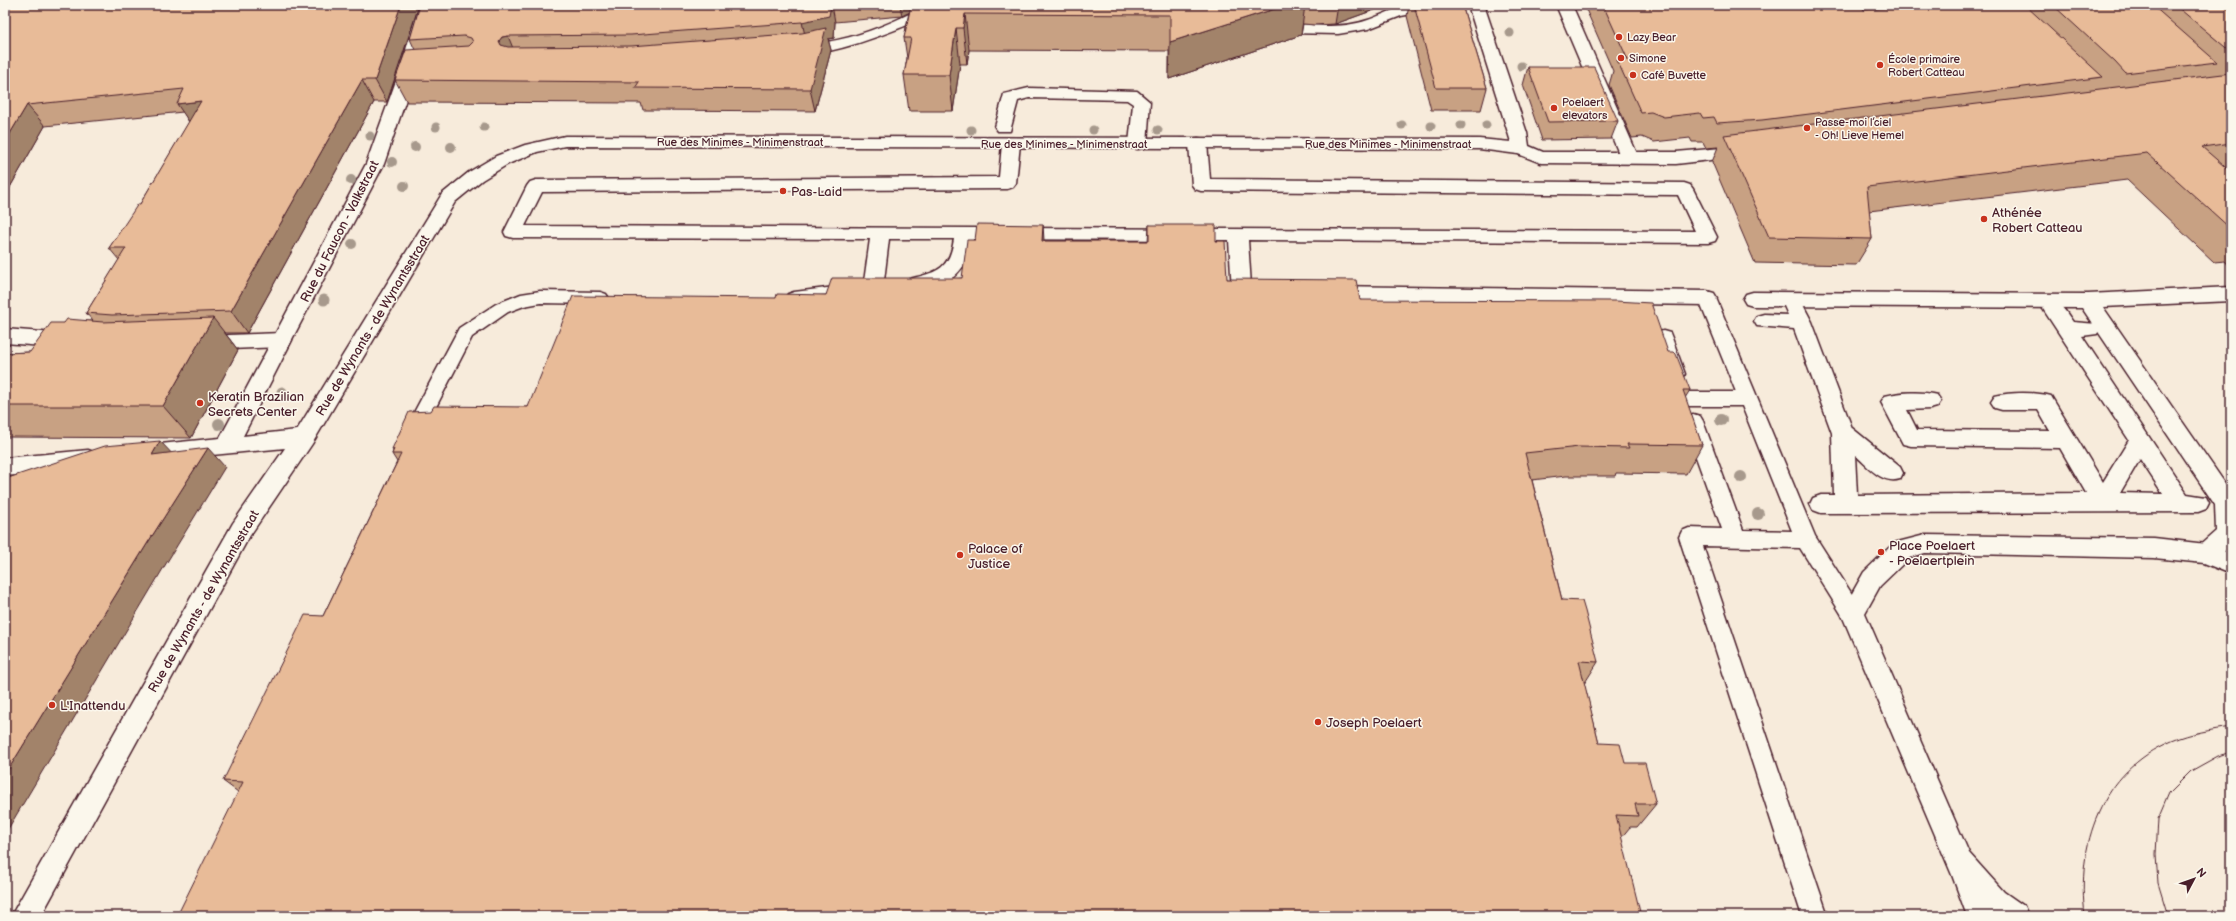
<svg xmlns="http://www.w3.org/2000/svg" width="2236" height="921" viewBox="0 0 2236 921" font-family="'Balsamiq Sans',sans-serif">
	<rect width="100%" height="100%" fill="#f7ebdb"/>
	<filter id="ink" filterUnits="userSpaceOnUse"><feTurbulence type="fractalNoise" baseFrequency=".025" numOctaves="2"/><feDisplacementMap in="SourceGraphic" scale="8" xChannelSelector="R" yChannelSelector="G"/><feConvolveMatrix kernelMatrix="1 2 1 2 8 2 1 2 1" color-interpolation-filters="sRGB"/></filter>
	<g filter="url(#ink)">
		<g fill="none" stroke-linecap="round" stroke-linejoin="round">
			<defs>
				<path id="service" d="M914 5H926L923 18C905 27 807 67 795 49 800 42 818 43 827 42 857 37 885 26 911 13Z
					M1412 6 1417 7 1419 10 1417 13 1401 16 1368 29 1338 34 1286 33 1270 30 1268 27C1273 20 1314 26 1325 26 1339 26 1354 25 1368 20 1383 15 1395 7 1412 6Z
					M843 286 849 288 852 292 849 296 794 304 788 302 785 298 788 294 794 292Z
					M540 291 600 292 606 294 609 298 606 302 600 304 540 303 524 306 508 312 472 337 419 440 412 443 405 440 402 435 459 328 496 304 521 294Z
					M1707 292 1713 294 1716 298 1815 536 1864 613 1861 620 1853 622 1845 620 1800 548 1703 546 1828 916H1802L1679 537 1682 531 1689 528 1722 529 1683 421 1686 416 1693 414 1700 416 1703 421 1743 530 1792 531 1742 406H1685L1678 404 1675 399 1678 394 1685 392H1736L1698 298 1701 294Z
					M5 329 67 334 74 336 76 341 74 346 67 348 5 343Z
					M1663 331 1670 333 1672 338 1685 374 1683 379 1676 381 1669 379 1667 374 1654 338 1656 333Z
					M282 333 289 335 291 340 289 345 282 347 205 350 198 348 196 343 198 338 205 336Z"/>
				<path id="pedestrian" d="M419 5H435L417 67 384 164 289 345 282 347 275 345 272 340 366 164 401 67Z
					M1556 5H1572L1638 156 1635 160 1629 162 1623 160 1620 156Z
					M1029 88 1137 91 1150 102 1147 144 1144 148 1138 149 1132 148 1129 144 1133 104 1127 100 1029 98 1018 101 1010 131H998L995 127 1004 94Z
					M1198 138 1204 139 1207 143 1210 179 1684 183 1690 185 1693 189 1717 237 1715 241 1708 243 1248 240 1251 286 1265 288 1268 293 1265 298 1258 300 1235 297 1232 292 1229 240 973 239C969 265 956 281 931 288 922 291 915 292 906 290L903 285 906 280C934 272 949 273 954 239H889L883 289 880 294 873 296 866 294 863 289 870 239 513 238 506 236 504 232 527 186 530 182 536 180 999 177 1002 144 1005 140 1011 139 1017 140 1020 144 1016 183 1013 187 1007 189 542 192 525 226 1695 231 1678 195 1201 191 1195 189 1192 185 1189 143 1192 139Z
					M1329 286 1707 291 1714 293 1717 298 1714 303 1707 305 1329 300 1322 298 1319 293 1322 288Z
					M1794 299 1801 301 1812 322 1852 428 1900 467 1903 473 1900 479C1882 485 1868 466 1855 455L1857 495 2086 493 2060 448 1911 446 1903 444 1881 402 1885 396C1899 392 1923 391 1937 395L1941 401 1937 407 1930 409 1907 410 1917 430 2050 431 2038 410H2002L1995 408 1991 402 1995 396C2010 392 2036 392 2051 396L2103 482 2129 440 2043 309 2046 304C2061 300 2065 311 2073 322L2097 324 2100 329 2097 334 2082 336 2187 494 2206 497 2209 503 2206 509 2198 512 1821 513 1813 510 1810 504 1813 498 1821 495H1834L1832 433 1794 329 1757 326 1754 321 1757 316 1764 314 1788 315 1784 306 1787 301ZM2140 459 2163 494 2120 493Z"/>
				<path id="minor" d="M1468 5H1484L1527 133 1529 146 1543 152H1676L1745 146 1751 147 1754 151 1751 155 1745 156 1676 164 1541 163 1518 154 1479 149 565 146 537 152 508 164 482 180 455 202 312 444 249 537 41 916H11L233 523 285 448 140 462 132 460 129 454 132 448 140 446 220 438 275 335 282 333 289 335 292 340 243 436 297 430 442 194 469 172 496 156 525 145 565 136 1479 139 1511 142Z
					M2231 287V301L2103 307 2231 492V545C2220 555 2213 566 2198 561L2194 554 2198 547 2216 531 2215 505 2082 308 1753 306 1746 304 1743 299 1746 294 1753 292 2088 294Z
					M88 450 96 453 99 459 96 465 88 468 5 476V458Z"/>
				<path id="tertiary" d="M1925 535 2154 538 2206 544 2231 554V574L2204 563 2154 558 1925 553 1909 558 1880 586 1865 613 1969 853 2004 892 2024 906 2028 916H1967L1952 875 1841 613 1864 572 1894 543Z"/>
			</defs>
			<use href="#service" stroke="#4a1f2b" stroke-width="3"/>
			<use href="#pedestrian" stroke="#4a1f2b" stroke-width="3"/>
			<use href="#minor" stroke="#4a1f2b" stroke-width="3"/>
			<use href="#tertiary" stroke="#4a1f2b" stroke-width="3"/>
			<use href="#service" fill="#fbf7ec" fill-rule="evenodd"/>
			<use href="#pedestrian" fill="#fbf7ec" fill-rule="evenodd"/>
			<use href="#minor" fill="#fbf7ec" fill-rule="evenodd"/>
			<use href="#tertiary" fill="#fbf7ec" fill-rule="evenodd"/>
			<path stroke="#4a1f2b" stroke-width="1" d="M2085 916C2076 845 2101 771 2172 741 2191 733 2211 730 2231 727
				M2168 916 2158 883 2156 854 2158 819 2169 793 2191 771 2218 756 2231 752"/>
		</g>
		<g fill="#a7998c">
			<circle cx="1510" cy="33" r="4.5"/>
			<circle cx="1521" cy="66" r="4.5"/>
			<circle cx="1402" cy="125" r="4.5"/>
			<circle cx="1461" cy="125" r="4.5"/>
			<circle cx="1486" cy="125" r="4.5"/>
			<circle cx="1431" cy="126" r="4.5"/>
			<circle cx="436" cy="127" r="4.5"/>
			<circle cx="484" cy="127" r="4.5"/>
			<circle cx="971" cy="130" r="4.5"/>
			<circle cx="1093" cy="130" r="4.5"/>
			<circle cx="1158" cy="130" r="4.5"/>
			<circle cx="370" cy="136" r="4.5"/>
			<circle cx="415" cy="147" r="5"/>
			<circle cx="451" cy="147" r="5"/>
			<circle cx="392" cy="162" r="5"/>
			<circle cx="351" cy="180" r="5"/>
			<circle cx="404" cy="186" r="5"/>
			<circle cx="352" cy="244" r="5"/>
			<circle cx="324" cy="300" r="5.5"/>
			<circle cx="282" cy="392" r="5.5"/>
			<circle cx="1721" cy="420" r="6"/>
			<circle cx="219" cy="424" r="6"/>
			<circle cx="1741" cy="477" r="6"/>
			<circle cx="1758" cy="514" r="6"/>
		</g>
		<path fill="#c8a183" stroke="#4a1f2b" d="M5 5H419L387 102H374L247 333H225L238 350 191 438 5 437V353L30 352 64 323 93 321 86 313 119 260 109 248 140 204 189 122 183 112 45 126 5 196Z
			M420 5H1388L1335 24 1314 25 1303 24 1301 35 1169 79V51L969 50 967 64H960L953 111H909L904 75 907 58 904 38 909 12 902 16 835 22 834 38 828 39 831 50 815 111 643 110 641 103 407 102 395 80 415 50 410 39Z
			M1409 5H1462L1487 88 1481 110H1431L1407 16Z
			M1584 5H1859L1864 10 1919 5H2231V167H2226L2231 172V268L2225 261 2214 262 2127 180 1869 211 1872 239 1856 265 1755 263 1712 162 1718 147 1706 148 1703 142H1692L1690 138 1654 142 1642 137 1632 138 1609 85 1613 71Z
			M1528 67 1618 121 1611 139 1542 140 1523 85Z
			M1149 225 1216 241 1227 279 1360 300 1668 352 1690 390 1685 398 1702 445 1686 474 1616 473 1615 476H1566L1532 480 1562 600 1598 662 1584 684 1599 743 1625 763 1656 804 1637 827H1630L1621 838 238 792 223 781 323 616 397 462 392 454 393 451 392 449 431 411 528 407 776 298 826 295 962 278 1044 241H1148Z"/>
		<path fill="#a2836a" stroke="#4a1f2b" d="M401 5H419L387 102 375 80Z
			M831 5H832L835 22 834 38 828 39 831 50 815 111 810 89 807 44 802 22Z
			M900 5H913L910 12 902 16Z
			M1287 5H1305L1301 35 1169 79 1170 42Z
			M1338 5H1388L1335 24Z
			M965 14 969 50 967 64 963 28Z
			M956 28 960 64 953 111 949 75Z
			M508 36 517 58 509 62 499 41 502 37Z
			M362 80 374 102 247 333 231 311Z
			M201 101 192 126 177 104Z
			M27 105 45 126 5 196V142Z
			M1043 225 1045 255 1042 241Z
			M213 318 238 350 191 438 163 406Z
			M160 441 178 460 152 455Z
			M208 448 225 467 167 562 5 834V775L147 544Z"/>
		<path fill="#e8bb98" stroke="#4a1f2b" d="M5 5H401L375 80H362L231 311 112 315 86 313 126 248H109L138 204H140L201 101 177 104 184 89 27 105 5 142Z
			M420 5H831L829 16 802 22 631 35 508 36 502 37 499 41 501 45 508 47 631 46 802 33 826 28 810 89 635 88 639 82 395 80 406 50 469 46 473 42 471 38 464 36 410 39Z
			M911 5H1287L1170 42V15L965 14 963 28H956L949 75H904L911 38H904Z
			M1414 5H1462L1487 88H1436Z
			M1603 5H1859L1864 10 1919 5H2025L2103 77 1762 120 1717 123 1714 117 1703 118 1700 113 1664 117 1651 112 1641 113 1617 60H1628Z
			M2053 5H2152L2217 62 2125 73 2115 62Z
			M2175 5H2231V52Z
			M1528 67H1594L1618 121 1548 122Z
			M2231 73V143L2202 147 2231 172V229L2147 153 1867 187 1872 239 1769 237 1724 135Z
			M977 224 1043 225 1042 241H1149V225H1216V241H1225L1227 279 1356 280 1360 300 1616 301 1651 303 1668 352H1674L1676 354 1690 390H1683L1702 445 1627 444 1629 448 1579 447 1525 453 1562 600 1582 601 1585 611 1598 662 1579 661 1599 743 1620 744 1625 763H1645L1656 804H1635L1638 816 1616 815 1641 916H177L243 782 223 781 305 615 323 616 401 454H392L394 449H392L409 412 431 411 434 406 528 407 573 296 776 298 777 294 826 295 832 278H962L967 240H975Z
			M213 318 163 406H5V353L30 352 51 323H64L67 319 103 322Z
			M160 441 152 455 208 448 147 544 5 775V479L105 446Z"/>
	</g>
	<g fill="#c8321e" stroke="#fbf7ec" stroke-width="1.5">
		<circle cx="1619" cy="37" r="4"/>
		<circle cx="1621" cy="58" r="4"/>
		<circle cx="1880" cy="65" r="4"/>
		<circle cx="1633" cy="75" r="4"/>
		<circle cx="1554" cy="108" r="4"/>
		<circle cx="1807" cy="128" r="4"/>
		<circle cx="783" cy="191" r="4"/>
		<circle cx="1984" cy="219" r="4"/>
		<circle cx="200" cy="403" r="4"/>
		<circle cx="1881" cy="552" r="4"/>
		<circle cx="960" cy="555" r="4"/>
		<circle cx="52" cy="705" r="4"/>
		<circle cx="1318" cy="722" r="4"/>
	</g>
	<g text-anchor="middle" stroke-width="3" stroke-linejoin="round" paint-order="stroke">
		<g font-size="11" fill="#4a1f2b" stroke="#fbf7ec" text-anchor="start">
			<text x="1627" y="41">Lazy Bear</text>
			<text x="1629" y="62">Simone</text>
			<text x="1888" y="63">École primaire<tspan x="1888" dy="13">Robert Catteau</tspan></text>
			<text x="1641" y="79">Café Buvette</text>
			<text x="1562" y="106">Poelaert<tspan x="1562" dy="13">elevators</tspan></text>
			<text x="1815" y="126">Passe-moi l’ciel<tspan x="1815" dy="13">- Oh! Lieve Hemel</tspan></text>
		</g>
		<g font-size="11" fill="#4a1f2b" stroke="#fbf7ec">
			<text x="740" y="146">Rue des Minimes - Minimenstraat</text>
			<text x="1064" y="148">Rue des Minimes - Minimenstraat</text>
			<text x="1388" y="148">Rue des Minimes - Minimenstraat</text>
		</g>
		<g font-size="13" fill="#4a1f2b" stroke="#fbf7ec" text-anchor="start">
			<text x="791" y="196">Pas-Laid</text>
			<text x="1992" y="217">Athénée<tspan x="1992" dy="15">Robert Catteau</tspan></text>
			<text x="208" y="401">Keratin Brazilian<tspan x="208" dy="15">Secrets Center</tspan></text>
			<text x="1889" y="550">Place Poelaert<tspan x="1889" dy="15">- Poelaertplein</tspan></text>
			<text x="968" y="553">Palace of<tspan x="968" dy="15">Justice</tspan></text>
			<text x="60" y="710">L'Inattendu</text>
			<text x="1326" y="727">Joseph Poelaert</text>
		</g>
		<g font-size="13" fill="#4a1f2b" stroke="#fbf7ec">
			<text transform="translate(339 231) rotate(-63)" y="5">Rue du Faucon - Valkstraat</text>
			<text transform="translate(372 325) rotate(-59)" y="5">Rue de Wynants - de Wynantsstraat</text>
			<text transform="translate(203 601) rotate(-60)" y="5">Rue de Wynants - de Wynantsstraat</text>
		</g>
	</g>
	<rect width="2236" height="921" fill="none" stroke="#fbf7ec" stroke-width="20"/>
	<rect x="10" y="10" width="2216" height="901" fill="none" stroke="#4a1f2b" stroke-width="1.5" filter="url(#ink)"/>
	<g transform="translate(2194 879) rotate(49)" stroke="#fbf7ec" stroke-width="3" paint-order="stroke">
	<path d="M0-3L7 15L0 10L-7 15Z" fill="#4a1f2b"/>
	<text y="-6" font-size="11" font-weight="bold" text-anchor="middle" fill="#4a1f2b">N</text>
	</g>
</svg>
